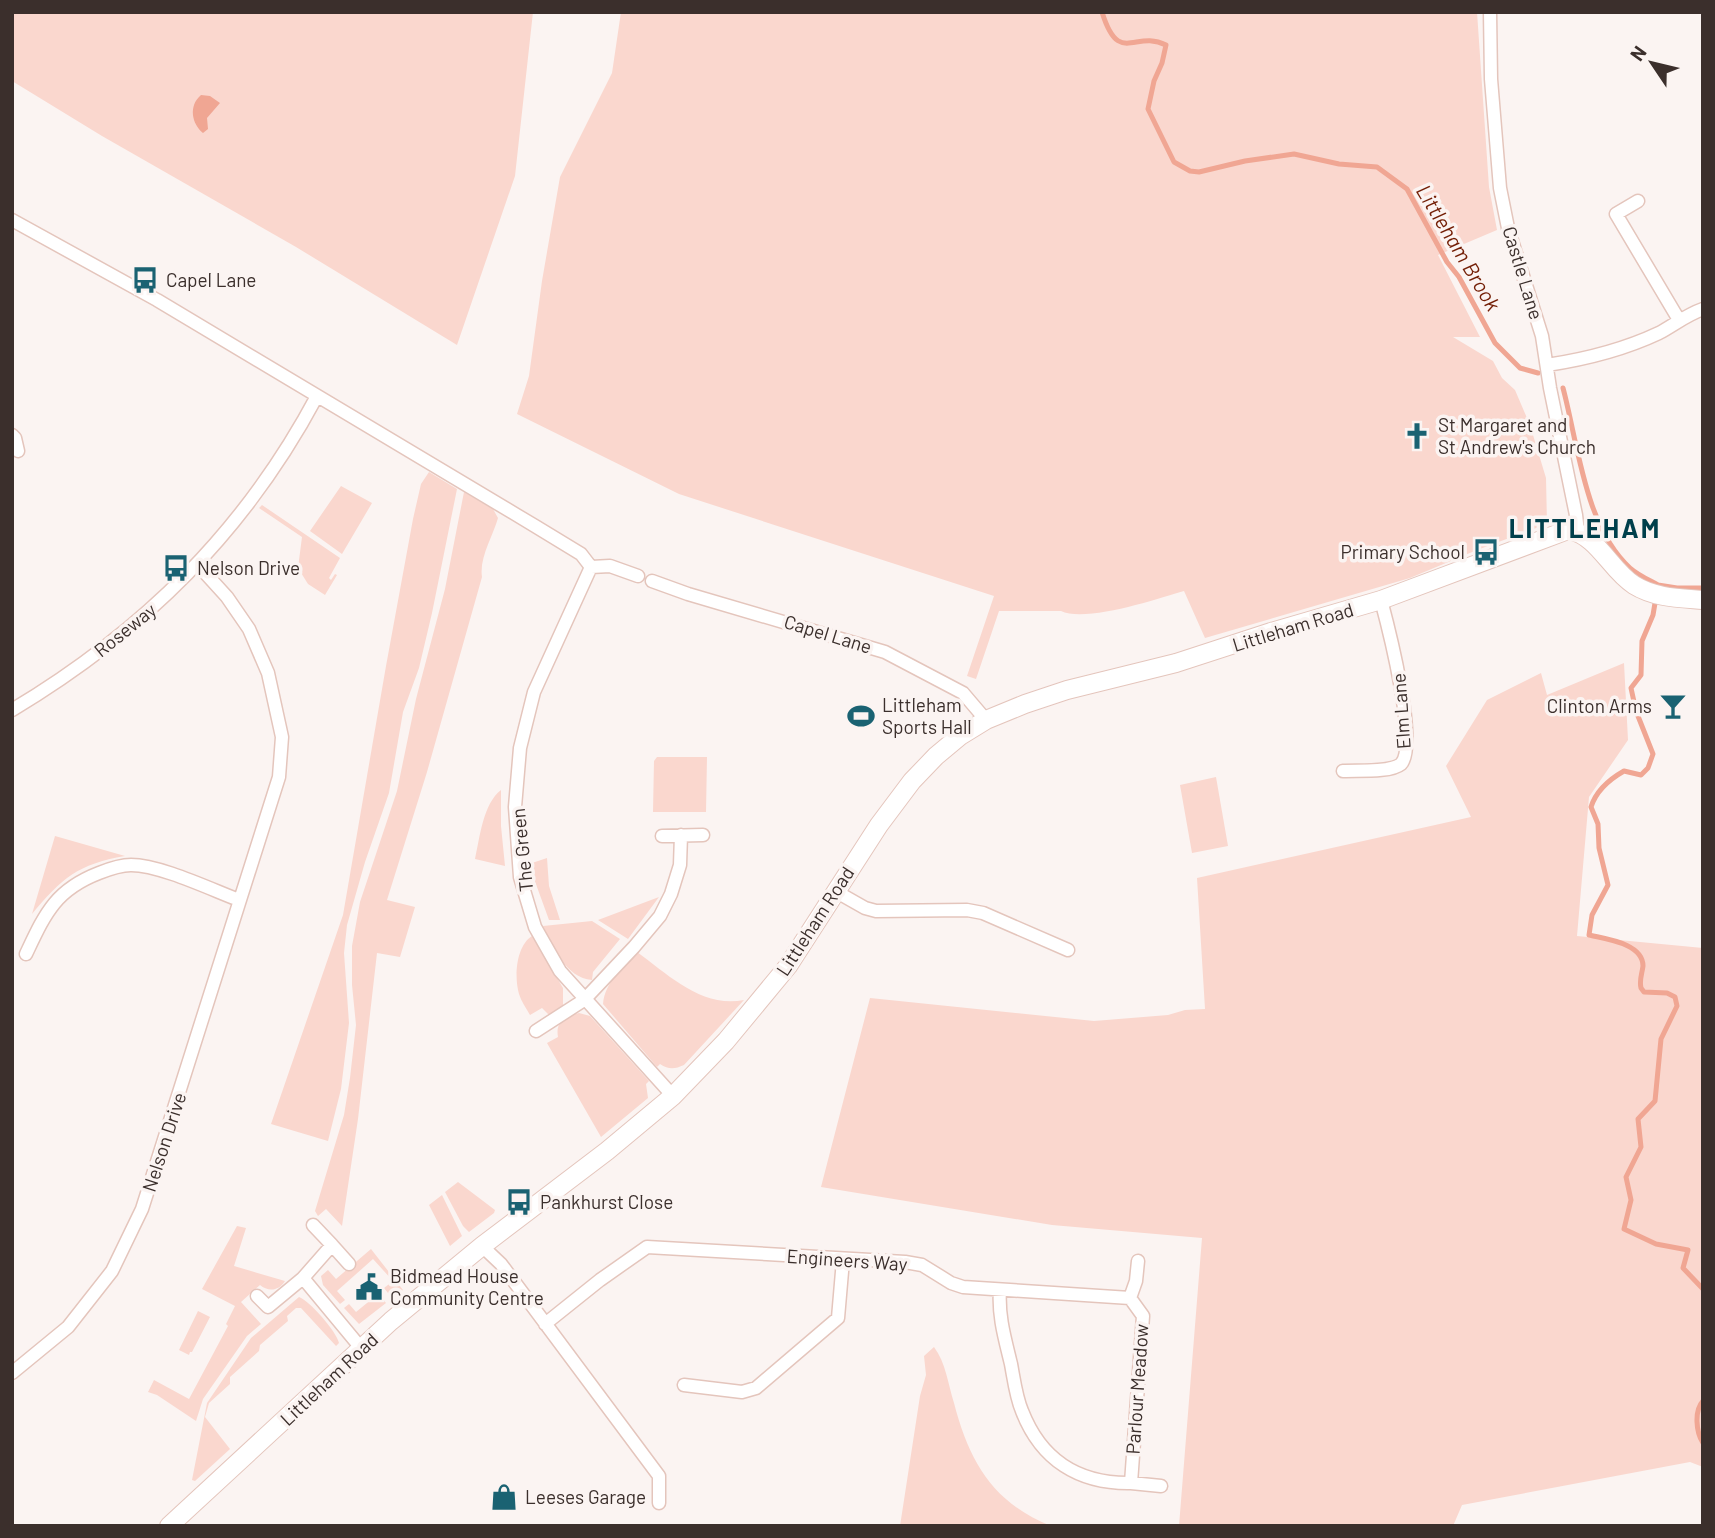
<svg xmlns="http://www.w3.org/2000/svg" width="1715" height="1538" viewBox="0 0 1715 1538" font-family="Barlow,sans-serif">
	<rect width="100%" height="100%" fill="#fbf4f2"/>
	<path fill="#fad7ce" d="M12 12H533L515 176 457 345 296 247 102 136 12 81Z
		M621 12H1477L1489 187 1497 230 1438 255 1480 337H1453L1493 361 1502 378 1515 390 1530 425 1546 478 1547 524 1477 550 1410 578 1205 638 1184 591C1157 599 1085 623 1061 611H999L976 679 967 676 994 596 679 494 517 414 529 376 542 281 560 177 612 73Z
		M429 472 457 489 432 613 419 668 403 712 389 793 365 862 347 925 344 953 349 1023 341 1089 328 1141 271 1124 343 915 386 666 413 519 421 484Z
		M341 486 372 503 342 554 310 531Z
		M464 492 493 509 498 518C493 536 479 558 482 577L427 772 387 900 415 907 400 957 377 953 358 1119 342 1226 326 1209 318 1216 315 1211 344 1115 350 1078 356 1025 352 985V946L360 902 397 791 416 699 445 589Z
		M262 505 340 558 329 578 331 580 335 574 337 575 325 595 308 584 298 568 302 537 259 508Z
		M1624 663 1628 740 1589 797 1577 936 1703 948V1467L1690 1462 1462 1505 1453 1526H1179L1202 1238 1052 1225 821 1187 870 998 1094 1021 1168 1015 1185 1010 1205 1009 1197 878 1471 817 1446 766 1487 700 1541 673 1547 695Z
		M657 757H707L706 812H653L654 761Z
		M1216 777 1228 846 1192 853 1180 785Z
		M501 790V826L505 866 475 859C480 837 483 804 501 790Z
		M55 836 125 856C78 864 62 878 32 914Z
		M547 858 549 886 560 920H549L533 876 532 863Z
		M659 897 628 939 598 920Z
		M592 921 620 939 593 972 592 980C566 978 553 947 543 926Z
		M532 936 563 988V1006L550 1016 542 1008 530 1015C526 1008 521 1001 519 994 514 977 516 946 532 936Z
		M637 952C669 975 701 1008 744 1000L684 1065C675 1069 669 1070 660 1064L657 1067 603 1004C605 982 623 967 637 952Z
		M579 1013 590 1016 649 1081 646 1084 648 1098 601 1137 547 1043 558 1037C555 1021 566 1017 579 1013Z
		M458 1182 495 1210 494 1213 469 1232 463 1226 445 1192Z
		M442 1195 462 1236 450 1246 429 1205Z
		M237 1226 246 1228 234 1266 285 1281C279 1291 268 1292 260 1285L241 1302 261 1324 247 1336 203 1399 196 1421 157 1395 148 1392 154 1380 189 1399 228 1326 226 1324 235 1306 202 1289Z
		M371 1249 403 1290 392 1298 384 1288 393 1281 373 1259 337 1291 345 1300 340 1304 323 1285 321 1276 328 1270 336 1279Z
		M378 1294 386 1303 359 1324 344 1308 349 1304 356 1312Z
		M299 1297C309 1300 337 1332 339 1343L336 1346 301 1308H296L287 1316 288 1321 260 1345 259 1351 230 1377V1384L209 1403 205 1417 230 1449 195 1481 192 1480 207 1403 251 1338Z
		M198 1311 210 1317 192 1352H190L189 1355 179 1350Z
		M934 1347C946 1363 948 1384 954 1403 969 1461 993 1503 1051 1526H900L920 1396 926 1375 924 1356Z"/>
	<path fill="#f0a693" d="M201 95 210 96 220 103 207 118 208 129 203 133C192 124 188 106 201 95Z"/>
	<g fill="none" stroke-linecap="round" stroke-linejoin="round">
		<path stroke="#f0a693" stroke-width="5" d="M1102 12C1119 67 1135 29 1166 45L1162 63 1154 81 1148 109 1174 162 1190 171 1199 172 1245 161 1294 154 1339 164 1377 167 1407 189 1447 262 1459 277 1495 343 1520 368 1538 373
			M1563 388C1578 444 1585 527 1630 568 1638 575 1649 580 1658 585L1653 615 1642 641 1641 675 1631 688 1636 711 1653 754 1648 768 1641 775 1624 771C1610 779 1596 791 1591 807L1598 824 1599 848 1608 885 1592 915 1589 935C1605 939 1643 943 1643 966 1642 974 1639 980 1641 988L1644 992 1667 993 1675 997 1677 1006 1661 1039 1655 1101 1638 1119 1641 1147 1626 1177 1631 1200 1624 1229 1656 1244 1688 1250 1683 1268 1703 1289
			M1658 585 1677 588H1703
			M1703 1401C1694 1411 1696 1432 1703 1443"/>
		<defs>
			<path id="street" d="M1490 12 1491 79 1500 188 1508 228 1542 336 1550 388 1576 515 1578 532
				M1638 201 1616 214 1679 320
				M12 220 157 300 535 526 581 554 591 567
				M1547 365C1587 359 1623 350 1659 333 1674 325 1686 315 1703 309
				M12 435 15 438 18 451
				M591 567 534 692 520 748 515 807 520 877 535 927 560 971 673 1096
				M591 567 610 566 638 576
				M652 581 688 594 885 652 963 693 986 720
				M12 710C144 631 245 531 317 396
				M1343 771C1357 770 1390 773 1401 764 1419 746 1388 626 1381 600
				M662 836 703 835
				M835 891 865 908 876 911 967 910 983 913 1068 950
				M26 954C45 914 55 890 99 873 109 869 120 865 131 865 160 865 210 889 239 900
				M536 1031 584 1000 634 947 660 916 671 894 680 865 681 835
				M313 1225 332 1245 303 1278 361 1348
				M332 1245 349 1264
				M482 1246 501 1264 659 1476V1503
				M1000 1290C998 1316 1005 1339 1011 1364 1014 1380 1016 1397 1022 1411 1041 1460 1079 1484 1131 1483L1143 1316 1130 1298
				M257 1296 268 1307 303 1278
				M545 1324 600 1280 647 1247 905 1262 922 1265 951 1283 963 1287 1130 1298 1136 1281 1138 1261
				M12 1373 68 1327 112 1271 142 1209 279 777 282 737 268 673 249 629 227 597 197 564
				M684 1385 742 1392 756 1388 838 1318 843 1260
				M1131 1483 1161 1486"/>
			<path id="secondary" d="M169 1526 391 1321 482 1246 607 1151 673 1096 726 1041 788 966 879 825 912 781 936 756 960 736 986 720 1025 704 1067 690 1176 663 1271 632 1381 600 1568 530C1598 535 1610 570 1634 585 1655 598 1679 598 1703 600"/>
		</defs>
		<use href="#street" stroke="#e4c5bc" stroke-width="15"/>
		<use href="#secondary" stroke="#e4c5bc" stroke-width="20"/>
		<use href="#street" stroke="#fff" stroke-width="12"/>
		<use href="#secondary" stroke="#fff" stroke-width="18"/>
	</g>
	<defs>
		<symbol id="bus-bare" viewBox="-9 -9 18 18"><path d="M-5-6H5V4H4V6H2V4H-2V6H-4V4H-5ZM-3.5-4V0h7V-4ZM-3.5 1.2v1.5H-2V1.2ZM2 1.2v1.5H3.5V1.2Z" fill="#1a6272" stroke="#fbf4f2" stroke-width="2.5" paint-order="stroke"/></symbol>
		<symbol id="church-bare" viewBox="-9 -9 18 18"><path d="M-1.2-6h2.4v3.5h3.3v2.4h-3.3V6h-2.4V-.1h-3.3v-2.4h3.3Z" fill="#1a6272" stroke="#fbf4f2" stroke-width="2.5" paint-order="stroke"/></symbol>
		<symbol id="bar-bare" viewBox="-9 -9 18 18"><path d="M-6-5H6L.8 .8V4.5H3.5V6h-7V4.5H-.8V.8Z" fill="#1a6272" stroke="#fbf4f2" stroke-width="2.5" paint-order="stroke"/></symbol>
		<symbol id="stadium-bare" viewBox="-9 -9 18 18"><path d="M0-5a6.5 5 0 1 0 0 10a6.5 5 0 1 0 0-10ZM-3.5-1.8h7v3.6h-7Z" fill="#1a6272" stroke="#fbf4f2" stroke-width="2.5" paint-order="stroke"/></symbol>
		<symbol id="civic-bare" viewBox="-9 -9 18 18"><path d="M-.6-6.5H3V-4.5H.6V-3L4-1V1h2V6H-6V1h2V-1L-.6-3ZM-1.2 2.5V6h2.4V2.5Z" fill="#1a6272" stroke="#fbf4f2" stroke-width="2.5" paint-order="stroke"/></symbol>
		<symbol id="shop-bare" viewBox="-9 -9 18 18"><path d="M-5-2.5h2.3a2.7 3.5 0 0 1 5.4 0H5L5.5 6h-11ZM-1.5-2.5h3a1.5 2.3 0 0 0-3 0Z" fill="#1a6272" stroke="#fbf4f2" stroke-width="2.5" paint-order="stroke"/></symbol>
	</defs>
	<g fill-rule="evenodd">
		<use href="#bus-bare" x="126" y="261" width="38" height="38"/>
		<use href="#church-bare" x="1398" y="417" width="38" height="38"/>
		<use href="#bus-bare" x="1467" y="533" width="38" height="38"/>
		<use href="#bus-bare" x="157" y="549" width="38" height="38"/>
		<use href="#bar-bare" x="1654" y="687" width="38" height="38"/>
		<use href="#stadium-bare" x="842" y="697" width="38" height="38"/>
		<use href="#bus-bare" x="500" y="1183" width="38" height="38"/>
		<use href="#civic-bare" x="350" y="1268" width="38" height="38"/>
		<use href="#shop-bare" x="485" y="1478" width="38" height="38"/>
	</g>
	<g text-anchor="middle" stroke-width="7" stroke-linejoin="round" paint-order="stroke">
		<g font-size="19" fill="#3b2f2c" stroke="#fbf4f2">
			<text transform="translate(1523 273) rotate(73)" y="7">Castle Lane</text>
			<text transform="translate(1293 627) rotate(-17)" y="7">Littleham Road</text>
			<text transform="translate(125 630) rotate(-39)" y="7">Roseway</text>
			<text transform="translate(828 634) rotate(17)" y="7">Capel Lane</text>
			<text transform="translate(1401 711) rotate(-94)" y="7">Elm Lane</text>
			<text transform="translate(522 850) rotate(-96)" y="7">The Green</text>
			<text transform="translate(815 921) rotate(-57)" y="7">Littleham Road</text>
			<text transform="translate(164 1142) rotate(-72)" y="7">Nelson Drive</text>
			<text transform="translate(847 1260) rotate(4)" y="7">Engineers Way</text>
			<text transform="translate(329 1379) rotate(-43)" y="7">Littleham Road</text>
			<text transform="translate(1137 1389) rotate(-86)" y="7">Parlour Meadow</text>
		</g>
		<g font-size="19" fill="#3b2f2c" stroke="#fbf4f2" text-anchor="start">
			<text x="166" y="287">Capel Lane</text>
			<text x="1438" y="432">St Margaret and<tspan x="1438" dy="22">St Andrew's Church</tspan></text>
			<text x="1465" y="559" text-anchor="end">Primary School</text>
			<text x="197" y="575">Nelson Drive</text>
			<text x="882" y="712">Littleham<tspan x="882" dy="22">Sports Hall</tspan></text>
			<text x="1652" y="713" text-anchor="end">Clinton Arms</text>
			<text x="540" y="1209">Pankhurst Close</text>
			<text x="390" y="1283">Bidmead House<tspan x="390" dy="22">Community Centre</tspan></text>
			<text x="525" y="1504">Leeses Garage</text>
		</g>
		<g font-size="21" font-style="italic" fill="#731e05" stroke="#fbf4f2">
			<text transform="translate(1458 248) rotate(59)" y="7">Littleham Brook</text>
		</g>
		<g font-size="26" font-weight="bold" letter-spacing="2" fill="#003f4b" stroke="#fbf4f2">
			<text x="1585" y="538">LITTLEHAM</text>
		</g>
	</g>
	<rect width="1715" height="1538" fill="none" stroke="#3b2f2c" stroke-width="28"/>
	<g transform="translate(1652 63) rotate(305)" stroke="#fbf4f2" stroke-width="5" paint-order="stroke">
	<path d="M0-5L12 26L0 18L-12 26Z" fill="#3b2f2c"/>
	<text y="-10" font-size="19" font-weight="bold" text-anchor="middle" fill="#3b2f2c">N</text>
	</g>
</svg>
